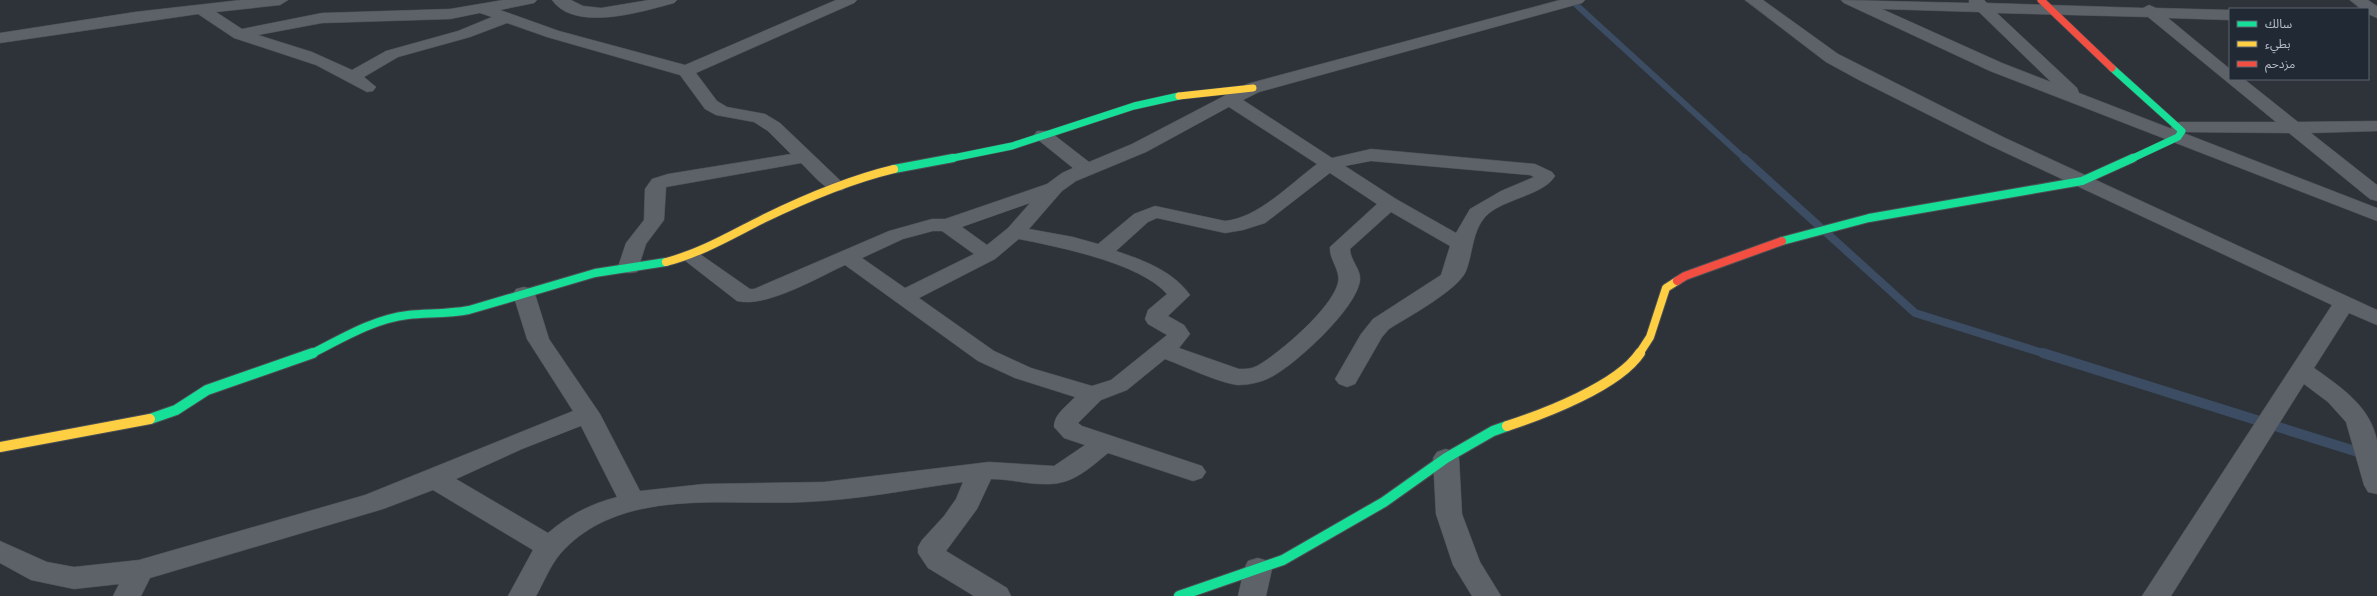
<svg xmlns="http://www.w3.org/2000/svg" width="2377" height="596" viewBox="0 0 2377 596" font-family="'Roboto Condensed','Noto Sans Arabic',sans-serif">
	<rect width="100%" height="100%" fill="#2d3339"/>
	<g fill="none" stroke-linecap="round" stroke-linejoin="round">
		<path stroke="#3c4d63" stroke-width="6" d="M1571 0 1745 159"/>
		<path stroke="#3c4d63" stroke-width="8" d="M1744 158 1915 313 2046 354"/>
		<path stroke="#3c4d63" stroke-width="10" d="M2043 353 2377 458"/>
		<defs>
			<path id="street" d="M241 0H288L280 5 216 12 242 29 322 13 450 9 503 0H537L534 3 500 10 559 31 685 65 836 0H857L854 3 696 73 717 101 727 107 765 114 780 123 846 186 843 190C826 194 813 174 801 163L666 187 664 220 646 244 637 272 629 273 621 272 618 267 626 243 644 220 645 189 652 179 668 174 791 154 768 131 754 122 716 115 705 109 680 75 547 37 507 23 470 37 398 57 364 77 376 87 373 91 367 92 316 65 234 38 198 14 0 43V33L135 12ZM480 13 492 17 458 31 386 51 352 70 312 52 258 35 322 23 450 19Z
				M552 0H571L583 6 601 8 649 0H677L674 3C644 11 575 33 552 0Z
				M1560 0H1585L1582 3 1259 92 1243 100 1332 158 1371 149 1535 164 1552 172 1555 176C1543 196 1501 199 1485 217 1472 232 1473 253 1466 271 1458 290 1408 317 1389 329L1382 337 1355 384 1347 387 1339 384 1335 379 1361 334 1373 319 1441 275 1450 246 1391 212 1350 249C1350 260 1361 269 1360 280 1357 308 1297 363 1273 376 1263 382 1249 385 1238 385 1219 383 1184 366 1165 359L1127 390 1101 400 1078 423 1082 426 1202 466 1206 472 1202 478 1193 481 1108 453C1091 467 1073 484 1049 484 1030 485 1011 479 991 479L977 509 946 551 1007 588 1011 596H974L928 568 918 553V547L922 540 944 516 956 499 963 482C910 489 858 500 804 502 724 506 620 486 560 554 550 566 544 582 536 596H508L533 550 433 490 383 509 150 578 141 596H113L119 584 74 589 31 580 0 563V541L47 562 74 567 139 560 365 495 573 411 527 339 513 294 516 289 524 287 532 289 535 294 549 339 600 414 640 491 704 484 824 482 989 462 1054 466 1085 445 1064 438 1054 427C1054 414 1067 406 1075 397L1015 378 978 361 845 265C817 278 766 308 737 301L679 256 683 252 690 250 697 252 750 289H754L889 231 932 219H945L1047 184 1062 173 1073 168 1037 139 1034 135 1037 131H1049L1089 162 1132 144 1247 84ZM1229 107 1317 164C1290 184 1258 218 1225 221L1155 206 1134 214 1098 244 1073 237 1029 229 1062 191 1076 181 1146 152ZM1371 161 1530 175 1534 177 1501 191 1470 209 1456 233 1396 199 1345 166ZM1330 173 1377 204 1330 247C1329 260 1341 270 1338 283 1332 308 1280 353 1257 366 1251 369 1245 369 1239 369L1179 348 1190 334 1184 325 1168 316 1190 295C1173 271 1143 260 1116 251L1148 222 1157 218 1225 233 1243 230 1265 223ZM1030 203 1008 228 987 245 962 227ZM933 231H942L974 254 905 288 862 258 903 239ZM1019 239C1059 247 1140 263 1167 294L1148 310 1145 319 1148 324 1167 335 1111 380 1092 386 1031 368 994 351 919 298 995 259ZM581 426 617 497C590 504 569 515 548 533L456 479 522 449Z
				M1745 0H1763L1838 54 2003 137 2377 310V325L2349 313 2314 368C2341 387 2371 407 2377 441 2377 458 2377 477 2377 494L2368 492 2364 485 2346 422 2328 402 2304 384 2171 596H2142L2332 305 1989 145 1859 80 1826 62Z
				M1841 0 1969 3V0H1984L1987 3 2143 8 2149 5 2156 8 2230 10V20L2168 18 2230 69V79H2244L2298 122 2377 121V131L2311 133 2377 185V201L2370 199 2289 133 2181 132 2377 208V221L1990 71 1844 3ZM1882 9 1979 12 2051 82 2002 63ZM1997 13 2148 17 2276 122H2180L2174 123 2171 127 2172 129 2079 93 2077 88Z
				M2350 0H2368L2377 6V18L2368 14V9H2361Z
				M1446 449 1455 452 1459 458 1462 514 1480 562 1501 596H1472L1453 565 1436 514 1433 458 1437 452Z
				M1258 558 1268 561 1272 569 1266 596H1238L1244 569 1248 561Z"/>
			<path id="fast-far2" d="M2112 68 2182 131 2178 137 2131 159
				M948 159 1012 146 1134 106 1179 96"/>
			<path id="fast-far1" d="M894 169 953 158
				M1782 241 1869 218 2082 181 2133 158
				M311 354C341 339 373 319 408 315 428 313 448 314 469 310L595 273 666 262"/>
			<path id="fast" d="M150 419 176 410 207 390 313 353
				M1179 596 1283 560 1384 502 1446 458 1493 431 1507 426"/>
			<path id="slow-far2" d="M1179 96 1253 88"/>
			<path id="slow-far1" d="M666 262C701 253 731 235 763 219 806 198 848 180 894 169
				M1639 354 1650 337 1666 288 1677 281"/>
			<path id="slow" d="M1507 426C1544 414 1618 386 1640 353
				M0 447 150 419"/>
			<path id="jam-far1" d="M2041 0 2112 68"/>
			<path id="jam" d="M1677 281 1685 276 1782 241"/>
		</defs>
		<use href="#street" stroke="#4b4f54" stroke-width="1"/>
		<use href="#fast-far2" stroke="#4b4f54" stroke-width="8"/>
		<use href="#fast-far1" stroke="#4b4f54" stroke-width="10"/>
		<use href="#fast" stroke="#4b4f54" stroke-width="12"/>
		<use href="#slow-far2" stroke="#4b4f54" stroke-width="8"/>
		<use href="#slow-far1" stroke="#4b4f54" stroke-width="10"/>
		<use href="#slow" stroke="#4b4f54" stroke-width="12"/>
		<use href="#jam-far1" stroke="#4b4f54" stroke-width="8"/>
		<use href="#jam" stroke="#4b4f54" stroke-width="10"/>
		<use href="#street" fill="#5d6168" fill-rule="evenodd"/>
		<use href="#fast-far2" stroke="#16e098" stroke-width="7"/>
		<use href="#fast-far1" stroke="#16e098" stroke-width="8"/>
		<use href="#fast" stroke="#16e098" stroke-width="10"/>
		<use href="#slow-far2" stroke="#ffcf43" stroke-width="7"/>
		<use href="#slow-far1" stroke="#ffcf43" stroke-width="8"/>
		<use href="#slow" stroke="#ffcf43" stroke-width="10"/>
		<use href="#jam-far1" stroke="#f24e42" stroke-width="7"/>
		<use href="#jam" stroke="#f24e42" stroke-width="8"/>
	</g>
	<rect x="2229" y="8" width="140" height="72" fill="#202934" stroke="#5c6570"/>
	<rect x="2237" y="21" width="20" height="6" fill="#16e098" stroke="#5c6570"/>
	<text x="2265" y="28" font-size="12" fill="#b7bfca">سالك</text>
	<rect x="2237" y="41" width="20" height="6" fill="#ffcf43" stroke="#5c6570"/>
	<text x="2265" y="48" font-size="12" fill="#b7bfca">بطيء</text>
	<rect x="2237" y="61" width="20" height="6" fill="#f24e42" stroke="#5c6570"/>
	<text x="2265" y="68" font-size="12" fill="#b7bfca">مزدحم</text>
</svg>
